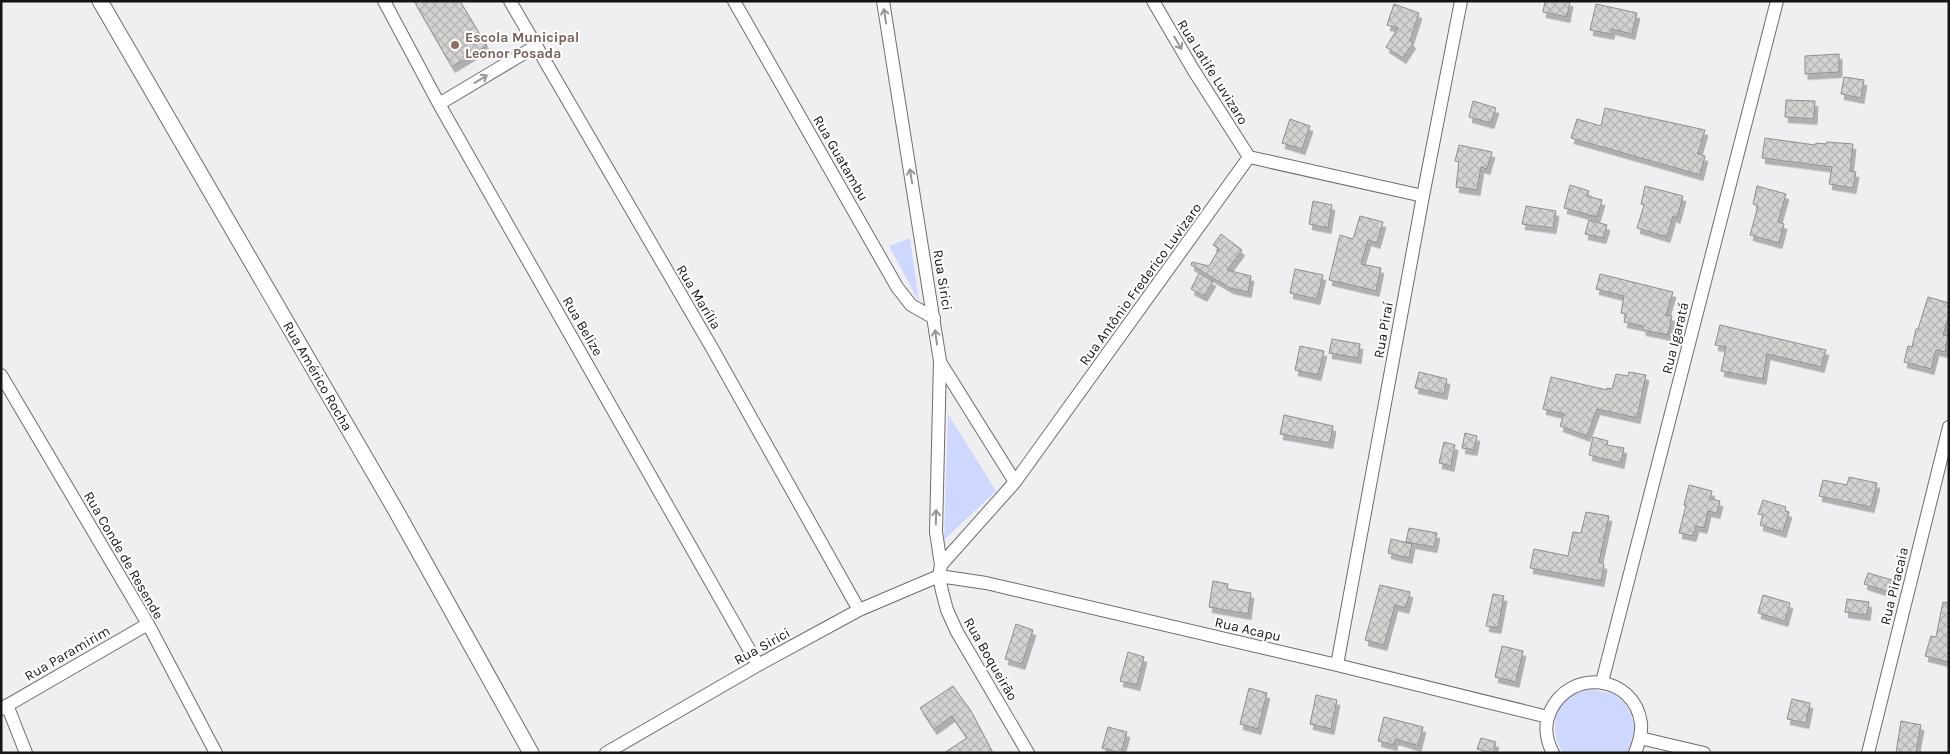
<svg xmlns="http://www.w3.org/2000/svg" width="1950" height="754" viewBox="0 0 1950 754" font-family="Karla,sans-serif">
	<defs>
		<pattern id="building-cross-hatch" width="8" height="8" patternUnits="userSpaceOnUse" patternTransform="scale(1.25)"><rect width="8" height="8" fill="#d4d2d0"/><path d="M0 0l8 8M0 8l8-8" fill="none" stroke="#b5b3b2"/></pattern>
		<filter id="shadow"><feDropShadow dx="3" dy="5.5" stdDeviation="0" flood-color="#0004"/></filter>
	</defs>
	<rect width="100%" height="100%" fill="#efeff2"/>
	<path fill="#ced8ff" d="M910 238 919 302 889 246Z
		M948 414 996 491 944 540Z
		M1589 689 1614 694 1624 702 1631 714 1635 729 1628 753H1563C1550 734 1552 705 1574 694 1578 691 1584 691 1589 689Z"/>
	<path fill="url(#building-cross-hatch)" stroke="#908e8c" filter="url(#shadow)" d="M414 1H460L487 46 452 67Z
		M1545 1H1570L1567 17 1543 12Z
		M1394 4 1419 13 1410 41 1413 43 1403 58 1386 47 1398 28 1387 25Z
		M1596 4 1637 13 1632 34 1612 29 1611 34 1590 30Z
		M1839 54V72L1805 74V56Z
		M1844 77 1864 80 1861 98 1841 94Z
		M1786 100 1815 101 1814 119 1785 117Z
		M1473 101 1496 108 1491 123 1469 117Z
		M1605 108 1705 130 1698 154 1705 156 1700 175 1571 138 1577 119 1601 126Z
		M1290 119 1310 126 1302 149 1282 143Z
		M1765 138 1815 145 1816 143 1826 144 1827 142 1853 144 1850 171 1856 172 1853 188 1829 184 1832 167 1762 158Z
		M1459 145 1492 152 1487 169 1481 167 1477 190 1456 187 1459 162 1455 161Z
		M1570 185 1589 191 1587 196 1602 200 1597 217 1564 208Z
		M1645 186 1683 196 1677 218 1673 216 1667 237 1637 228 1644 205 1641 204Z
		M1757 186 1786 194 1778 222 1784 224 1779 243 1750 235 1758 206 1753 204Z
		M1313 201 1332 205 1328 228 1309 224Z
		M1526 206 1556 211 1553 228 1522 224Z
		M1360 216 1383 222 1377 243 1368 240 1361 264 1381 268 1376 291 1329 280 1340 235 1353 239Z
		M1589 220 1607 225 1603 238 1585 234Z
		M1221 234 1242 250 1227 270 1251 276 1248 292 1230 288 1191 265 1192 262 1209 266 1219 249 1213 245Z
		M1295 269 1323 275 1317 299 1290 293Z
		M1199 273 1213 281 1204 296 1191 289Z
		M1600 274 1673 292 1666 315 1672 316 1668 335 1643 330V326L1624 322 1626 314 1621 313 1624 296 1596 289Z
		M1928 297 1949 303V315L1943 335 1948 336 1945 352 1936 350 1931 369 1904 362 1908 346 1912 347 1916 329H1918Z
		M1720 325 1826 350 1821 367 1767 354 1763 379 1721 371 1726 347 1715 345Z
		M1332 339 1360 344 1358 358 1329 353Z
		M1300 346 1324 351 1318 375 1295 370Z
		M1419 372 1447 379 1444 394 1415 388Z
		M1629 372 1646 375 1637 418 1597 409 1587 436 1560 426 1564 414 1543 409 1551 377 1607 390V388L1612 389 1616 374 1628 376Z
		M1284 415 1333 426 1330 443 1280 434Z
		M1465 433 1477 436 1474 450 1462 448Z
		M1593 437 1608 441 1607 445 1624 448 1621 463 1589 455Z
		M1444 442 1455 445 1451 466 1439 463Z
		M1849 477 1877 483 1871 507 1819 496 1823 480 1847 485Z
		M1689 485 1712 491 1710 499 1720 501 1717 513 1708 511 1704 528 1696 526 1693 536 1679 533 1686 505H1684Z
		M1763 500 1786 507 1785 511 1789 512 1783 532 1760 525 1763 515 1758 514Z
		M1586 512 1609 516 1599 562 1604 564 1601 581 1530 568 1534 549 1568 556 1573 532 1581 533Z
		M1409 528 1437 533 1434 547 1406 542Z
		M1391 539 1412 544 1409 558 1388 553Z
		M1868 573 1892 580 1889 592 1864 584Z
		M1213 581 1228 584 1227 589 1251 593 1248 614 1209 607Z
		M1380 585 1410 592 1406 608 1395 605 1384 645 1365 640Z
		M1493 594 1504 596 1498 628 1486 626Z
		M1763 595 1790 603 1785 621 1758 613Z
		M1847 599 1869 602 1867 615 1845 612Z
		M1943 602 1949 603V662L1925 656 1931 636 1936 637Z
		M1016 624 1033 630 1022 664 1005 659Z
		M1502 646 1523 651 1516 682 1495 677Z
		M1128 652 1144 657 1137 685 1120 681Z
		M953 686 971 711 993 753H944L967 738 952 716 934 729 920 708Z
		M1249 688 1267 693 1258 729 1240 724Z
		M1316 695 1337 700 1331 729 1310 724Z
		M1792 699 1810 703 1806 723 1787 719Z
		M1384 717 1423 727 1418 746 1395 739 1394 745 1378 741Z
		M1901 721 1921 725 1916 753H1896Z
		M1108 727 1127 732 1121 753 1102 748Z
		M1481 738 1496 742 1493 753 1477 749Z"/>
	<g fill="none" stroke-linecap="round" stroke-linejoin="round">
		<defs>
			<path id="minor" d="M384 1 439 104 758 665
				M510 1 712 348 859 610
				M734 1 897 287 911 305 934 318
				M883 1 940 361 936 532 941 565 939 576 942 591 947 610 957 632 1028 753
				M1153 1 1194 71 1249 157
				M439 104 536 46
				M1249 157 1423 196
				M940 362 1015 482
				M1 375 148 624 216 753
				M941 565 1015 482 1249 157
				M939 576 986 583 1337 665 1548 717
				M1337 665 1423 196 1461 1
				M1602 682 1777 1
				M7 705 26 753
				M1 709 148 624
				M1640 738 1704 753
				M606 753 758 665 859 610 939 576
				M1553 753C1546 740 1544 725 1550 712 1569 668 1634 674 1641 723 1642 733 1639 743 1635 753
				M1868 753 1949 427"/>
			<path id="tertiary" d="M100 1 395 509 531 753"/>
		</defs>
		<use href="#minor" stroke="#6d6d70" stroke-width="14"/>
		<use href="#tertiary" stroke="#6d6d70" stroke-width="17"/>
		<use href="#minor" stroke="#fff" stroke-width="12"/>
		<use href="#tertiary" stroke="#fff" stroke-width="15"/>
	</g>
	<defs><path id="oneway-shaft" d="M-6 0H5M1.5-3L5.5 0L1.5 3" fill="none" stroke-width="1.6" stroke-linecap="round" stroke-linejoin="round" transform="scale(1.25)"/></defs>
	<g stroke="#969696">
		<use href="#oneway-shaft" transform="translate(885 16) rotate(-99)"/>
		<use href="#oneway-shaft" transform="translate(1178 43) rotate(60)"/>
		<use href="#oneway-shaft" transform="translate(481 79) rotate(-31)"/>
		<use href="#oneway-shaft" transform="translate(911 176) rotate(-99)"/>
		<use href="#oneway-shaft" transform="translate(936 337) rotate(-98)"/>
		<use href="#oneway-shaft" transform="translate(936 517) rotate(-89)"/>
	</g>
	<circle fill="#8d6e63" stroke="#fff" stroke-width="2" cx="455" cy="45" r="5"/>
	<g text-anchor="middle" stroke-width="4" stroke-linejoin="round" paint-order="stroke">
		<g font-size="14" font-weight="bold" fill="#785e54" stroke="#fff" text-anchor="start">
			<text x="465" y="42">Escola Municipal<tspan x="465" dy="16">Leonor Posada</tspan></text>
		</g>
		<g font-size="14" fill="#151516" stroke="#fff">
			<text transform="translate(1213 72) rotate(58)" y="5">Rua Latife Luvizaro</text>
			<text transform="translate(841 158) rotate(60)" y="5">Rua Guatambu</text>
			<text transform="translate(943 280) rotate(81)" y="5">Rua Sirici</text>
			<text transform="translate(1140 284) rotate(-54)" y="5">Rua Antônio Frederico Luvizaro</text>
			<text transform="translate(699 297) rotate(59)" y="5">Rua Marília</text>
			<text transform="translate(583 326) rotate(60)" y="5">Rua Belize</text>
			<text transform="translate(1383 330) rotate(-80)" y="5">Rua Piraí</text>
			<text transform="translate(1675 338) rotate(-76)" y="5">Rua Igaratá</text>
			<text transform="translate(318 376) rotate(60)" y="5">Rua Américo Rocha</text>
			<text transform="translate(124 555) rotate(60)" y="5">Rua Conde de Resende</text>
			<text transform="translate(1894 586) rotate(-76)" y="5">Rua Piracaia</text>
			<text transform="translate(1248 629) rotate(13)" y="5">Rua Acapu</text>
			<text transform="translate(762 646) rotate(-29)" y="5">Rua Sirici</text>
			<text transform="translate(67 653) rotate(-30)" y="5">Rua Paramirim</text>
			<text transform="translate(991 659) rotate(60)" y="5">Rua Boqueirão</text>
		</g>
	</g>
	<rect width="1950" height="754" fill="none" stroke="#151516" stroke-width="5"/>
</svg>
